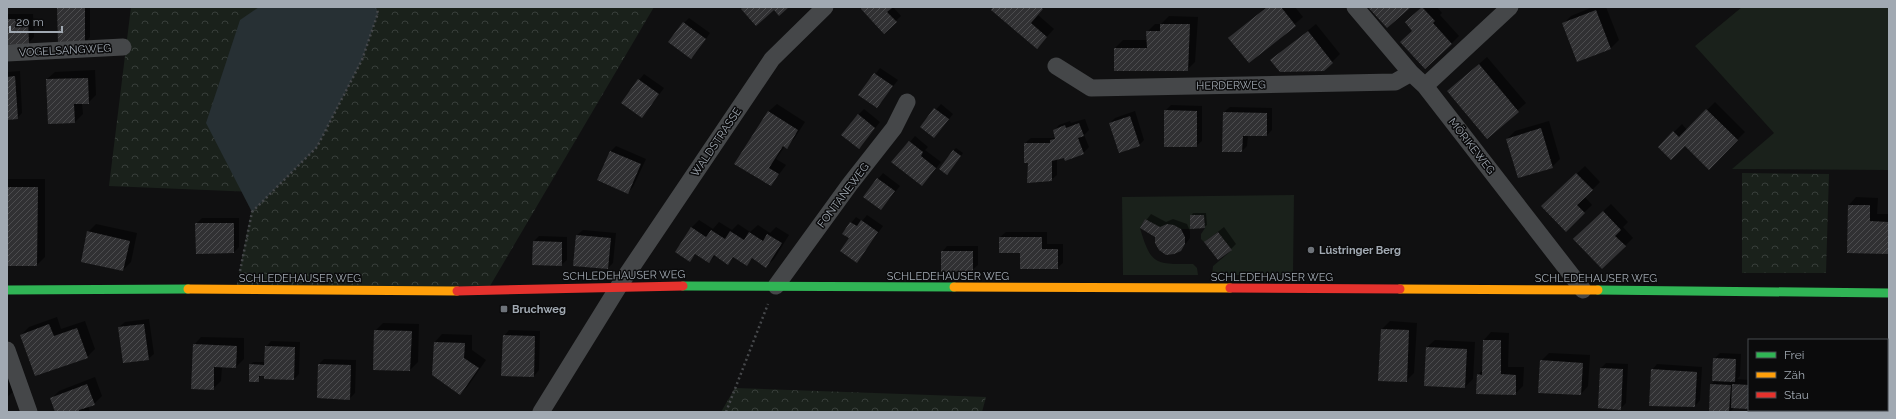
<svg xmlns="http://www.w3.org/2000/svg" width="1896" height="419" viewBox="0 0 1896 419" font-family="Raleway,sans-serif">
	<defs>
		<pattern id="forest-crowns" width="20" height="18" patternUnits="userSpaceOnUse"><rect width="20" height="18" fill="#1a211b"/><path d="M2 6a3 3 0 1 1 6 0M12 15a3 3 0 1 1 6 0" fill="none" stroke="#383e3a"/></pattern>
		<pattern id="building-hatch" width="6" height="6" patternUnits="userSpaceOnUse"><rect width="6" height="6" fill="#313133"/><path d="M-1 1l2-2M0 6l6-6M5 7l2-2" fill="none" stroke="#4c4c4e"/></pattern>
	</defs>
	<rect width="100%" height="100%" fill="#101011"/>
	<path fill="#1a211b" d="M1742 7H1889V170L1732 169 1774 133 1695 46Z
		M1294 195 1293 275H1212L1213 266 1232 250 1218 232 1204 242 1201 239V234L1205 228 1204 215H1190V229H1181L1174 225 1160 227 1145 219 1140 228C1151 266 1156 264 1193 264L1197 268 1198 275H1123L1122 197Z"/>
	<path fill="url(#forest-crowns)" d="M131 7H654L487 291 236 289 255 192 109 186Z
		M1742 173 1829 174 1826 273H1742Z
		M735 388 986 397 982 412H721Z"/>
	<path fill="#273034" d="M259 7H376L378 13 362 60 317 147 252 212 206 123 240 20Z"/>
	<path fill="#0007" d="M58 7H90V37L85 43Z
		M864 7H893L901 16 884 32Z
		M994 7H1044L1038 15 1054 29 1037 47Z
		M1266 7H1295L1303 17 1249 62 1230 38Z
		M1422 7H1437L1442 13 1440 15 1459 36 1451 44 1413 31 1414 15Z
		M1593 7H1606L1619 40 1611 48 1578 61 1563 24 1571 16Z
		M7 14H33L34 37 28 43H7Z
		M1169 16 1198 17 1195 62 1187 70 1115 48 1123 40H1148L1147 32 1155 24H1161Z
		M689 18 710 33 696 53 684 23Z
		M1316 24 1340 54 1332 62 1323 70 1272 60Z
		M1487 57 1526 103 1487 137 1448 91Z
		M880 68 898 80 877 107 860 95Z
		M95 70 96 95 88 103H82L83 114 75 122 47 79 55 72Z
		M20 71 22 113 17 118 7 119V72Z
		M644 74 664 88 642 117 622 102Z
		M1715 102 1745 132 1709 168 1685 144 1659 147 1682 124 1687 130Z
		M777 104 805 122 794 139 786 147 785 146 776 159 786 165 771 185 736 164 769 111Z
		M941 104 953 114 939 131 921 126Z
		M1171 105 1202 106V141L1196 146 1165 111Z
		M1230 107 1272 108V130L1267 135H1248L1247 146 1242 151H1223L1224 112Z
		M864 109 880 122 864 142 858 115Z
		M1135 111 1144 140 1139 145 1110 123 1115 118Z
		M1085 119 1089 130 1084 135 1089 147 1083 153 1057 159V175L1051 180 1029 162 1025 143 1031 138H1053L1056 136 1054 131 1059 125 1070 121 1071 123Z
		M1549 121 1560 159 1552 167 1507 139 1515 131Z
		M915 136 928 147 925 150 941 162 927 179 893 162Z
		M616 146 646 159 633 187 628 192 611 151Z
		M956 148 963 153 947 174 953 151Z
		M1585 166 1600 182 1585 197 1592 205 1566 230 1550 199Z
		M883 173 900 186 881 209 878 179Z
		M7 179H45V257L37 265H7Z
		M1856 197 1878 198 1877 214H1889V253L1849 205Z
		M1611 204 1628 222 1623 227 1633 238 1625 246 1582 231Z
		M1193 213H1206L1207 225 1204 227 1191 216Z
		M1151 214 1166 222 1173 219 1187 224 1190 231V238L1181 250 1141 227Z
		M867 215 883 226 857 262 850 238 843 233 856 217 862 221Z
		M202 218H239V247L234 252 196 224Z
		M699 220 713 229 719 222 732 230 738 224 750 232 758 225 770 233 776 227 789 235 774 259 766 267 753 258 747 264 735 256 728 263 716 255 709 262 696 254 690 260 691 228Z
		M96 224 137 233 131 262 123 270 88 232Z
		M1224 227 1236 244 1231 249 1205 242Z
		M583 230 616 233 613 263 608 268 577 235Z
		M1006 232H1047V244H1063V263L1057 268 1021 252 1000 237Z
		M539 236 567 237V260L561 265 534 241Z
		M947 246H978V265L972 270 942 252Z
		M57 317 61 329 85 321 95 349 87 357 21 335 29 327Z
		M149 319 154 354 148 359 119 327 125 322Z
		M1390 321 1417 323 1414 373 1406 381 1379 380 1382 329Z
		M383 323 419 324 418 362 410 370 374 369 375 331Z
		M509 330 540 331 539 370 534 376 504 336Z
		M1491 332 1509 333 1508 367H1524L1523 386 1515 394 1478 375 1483 369 1484 340Z
		M442 334 472 335V350L486 360 468 386 460 394 435 342Z
		M201 337 244 338V359L236 367H222L221 381 213 389 194 345Z
		M1435 340 1475 342 1473 379 1465 387 1425 385 1427 347Z
		M271 341 300 342 299 374 294 379 261 375 258 381 250 365 253 362H265L266 347Z
		M1549 353 1590 355 1588 386 1581 394 1541 361Z
		M1720 353 1741 354 1740 376 1737 379 1749 380V408H1734L1730 412H1710L1711 385 1715 380 1714 359Z
		M1889 358V395H1887V360Z
		M324 359 356 360 355 393 349 399 318 397 319 364Z
		M1606 363 1628 364 1626 403 1620 409 1599 407 1601 368Z
		M1657 364 1702 367 1700 400 1695 406 1652 370Z
		M7 376 13 392 7 397Z
		M95 377 102 396 94 404 88 406 90 412H56L52 398 59 391Z"/>
	<path fill="url(#building-hatch)" d="M57 7H85V44H58Z
		M744 7H789L779 16 774 10 756 26 741 9Z
		M863 7H893L887 12 897 22 884 34 861 9Z
		M993 7H1041L1043 9 1031 23 1047 37 1037 49 991 10Z
		M1267 7H1281L1296 26 1249 63 1228 38Z
		M1368 7H1411L1387 28Z
		M1422 7 1435 21 1433 23 1452 44 1425 69 1400 42 1412 31 1405 22Z
		M1596 10 1611 49 1577 62 1562 23Z
		M7 19H28L29 44H7Z
		M683 22 706 39 691 59 668 42Z
		M1160 24H1190L1188 71H1114V48H1147L1146 31H1160Z
		M1308 31 1333 63 1324 71 1280 72 1270 60Z
		M1479 64 1519 112 1487 139 1447 91Z
		M874 73 893 86 877 108 858 95Z
		M15 76 18 119 7 120V77Z
		M88 78 89 104H74L75 123 48 124 46 79Z
		M638 79 659 94 642 118 621 103Z
		M934 108 949 119 934 138 920 127Z
		M1706 109 1738 140 1709 170 1685 146 1671 160 1658 147 1673 131 1679 137Z
		M1164 110 1197 111V147H1164Z
		M768 111 798 130 787 149 783 146 769 168 779 174 771 186 734 164Z
		M1223 112 1267 113V136H1243L1242 152H1222Z
		M858 114 875 128 859 149 841 135Z
		M1130 116 1140 146 1119 153 1109 123Z
		M1079 123 1084 136 1078 138 1084 154 1065 161 1064 158 1052 161V181L1027 183 1028 163H1024V143H1050V140L1055 139 1053 130 1065 125 1066 128Z
		M1541 128 1553 168 1518 178 1506 139Z
		M909 141 923 152 921 156 936 168 922 186 891 162Z
		M953 150 961 156 947 175 939 169Z
		M610 151 641 164 628 194 597 180Z
		M1576 173 1593 190 1577 205 1585 213 1566 232 1541 206Z
		M877 178 895 191 881 210 863 197Z
		M7 187H38L37 266H7Z
		M1848 205H1870V221L1889 222V254L1847 253Z
		M1603 211 1621 230 1615 236 1626 246 1602 269 1573 239Z
		M1190 215H1204L1205 228 1190 229Z
		M1145 219 1160 227 1167 224 1174 225 1181 229 1185 237V244L1181 251 1174 254 1166 255 1159 250 1155 243V237L1140 228Z
		M861 220 878 232 857 263 840 251 849 238 842 234 850 222 857 226Z
		M195 223H234V253L196 254Z
		M691 227 706 237 711 230 725 239 730 231 744 240 749 232 763 241 767 234 782 243 766 268 752 258 747 266 733 257 728 265 714 255 709 263 695 254 690 262 675 252Z
		M87 231 130 241 123 271 81 262Z
		M1218 232 1232 250 1218 260 1204 242Z
		M576 235 611 238 608 269 573 266Z
		M999 237H1042V249H1058V269H1020V253H999Z
		M533 241 562 242V266L532 265Z
		M941 251H973V271L941 272Z
		M49 324 54 336 77 328 88 358 35 376 20 335Z
		M144 324 149 360 123 363 118 327Z
		M1381 329 1409 330 1407 382 1378 381Z
		M374 330 412 331 410 371 373 370Z
		M503 335 535 336 534 377 501 376Z
		M1483 340H1501V374L1516 375V395L1476 394 1477 374 1482 375Z
		M434 342 465 343 464 358 479 368 460 395 432 375Z
		M193 344 237 346 236 368 214 367V390L191 389Z
		M265 346 295 347 294 380 264 379V376H259V382H249V364L264 365Z
		M1426 347 1467 349 1465 388 1424 386Z
		M1713 358 1736 359 1735 382 1712 381Z
		M1540 360 1583 363 1581 395 1538 393Z
		M318 364 351 365 350 400 317 398Z
		M1887 364H1889V396H1887Z
		M1600 368 1623 369 1621 410 1598 408Z
		M1651 369 1697 372 1695 407 1649 406Z
		M87 384 95 405 79 410V412H55L50 398Z
		M1710 384 1731 385 1729 412H1709Z
		M1732 384 1749 385V409L1731 408Z"/>
	<g fill="none" stroke-linecap="round" stroke-linejoin="round">
		<path stroke="#46484b" stroke-width="2.5" stroke-dasharray="2 3" stroke-linecap="butt" d="M240 271 252 212 317 147 362 60 378 13 376 7
			M726 412 768 304"/>
		<path stroke="#454749" stroke-width="17" d="M1355 7 1411 73 1425 86 1583 290
			M7 53 123 47
			M1056 66 1091 88 1395 82 1411 73
			M1425 86 1510 7
			M776 286 850 184 894 128 907 102
			M7 350 29 412
			M541 412 619 286 772 59 825 7"/>
		<path stroke="#30b455" stroke-width="9" d="M683 286 954 287
			M7 290 188 289
			M1598 290 1889 293"/>
		<path stroke="#ff9f0a" stroke-width="9" d="M954 287 1230 288
			M188 289 457 291
			M1400 289 1598 290"/>
		<path stroke="#e5322d" stroke-width="9" d="M1230 288 1400 289
			M457 291 683 286"/>
	</g>
	<g fill="#6e737a" stroke="#0b0b0c" stroke-width="1.5">
		<circle cx="1311" cy="250" r="4"/>
		<rect x="500" y="305" width="8" height="8" rx="2"/>
	</g>
	<g text-anchor="middle" stroke-width="3" stroke-linejoin="round" paint-order="stroke">
		<g font-size="11" fill="#a1a9b2" stroke="#0b0b0c">
			<text transform="translate(65 50) rotate(-3)" y="4">VOGELSANGWEG</text>
			<text transform="translate(1231 85) rotate(-1)" y="4">HERDERWEG</text>
			<text transform="translate(716 142) rotate(-56)" y="4">WALDSTRASSE</text>
			<text transform="translate(1472 146) rotate(52)" y="4">MÖRIKEWEG</text>
			<text transform="translate(843 195) rotate(-53)" y="4">FONTANEWEG</text>
			<text transform="translate(624 275) rotate(-1)" y="4">SCHLEDEHAUSER WEG</text>
			<text x="948" y="280">SCHLEDEHAUSER WEG</text>
			<text x="1272" y="281">SCHLEDEHAUSER WEG</text>
			<text x="300" y="282">SCHLEDEHAUSER WEG</text>
			<text x="1596" y="282">SCHLEDEHAUSER WEG</text>
		</g>
		<g font-size="11" font-weight="bold" fill="#a1a9b2" stroke="#0b0b0c" text-anchor="start">
			<text x="1319" y="254">Lüstringer Berg</text>
			<text x="512" y="313">Bruchweg</text>
		</g>
	</g>
	<rect width="1896" height="419" fill="none" stroke="#a1a9b2" stroke-width="16"/>
	<rect x="1748" y="339" width="140" height="72" fill="#0b0b0c" stroke="#474a4e"/>
	<rect x="1756" y="352" width="20" height="6" fill="#30b455" stroke="#474a4e"/>
	<text x="1784" y="359" font-size="12" fill="#a1a9b2">Frei</text>
	<rect x="1756" y="372" width="20" height="6" fill="#ff9f0a" stroke="#474a4e"/>
	<text x="1784" y="379" font-size="12" fill="#a1a9b2">Zäh</text>
	<rect x="1756" y="392" width="20" height="6" fill="#e5322d" stroke="#474a4e"/>
	<text x="1784" y="399" font-size="12" fill="#a1a9b2">Stau</text>
	<path d="M10 26v6h52v-6" fill="none" stroke="#a1a9b2" stroke-width="2"/>
	<text x="16" y="26" font-size="12" fill="#a1a9b2" stroke="#0b0b0c" stroke-width="3" paint-order="stroke">20 m</text>
</svg>
